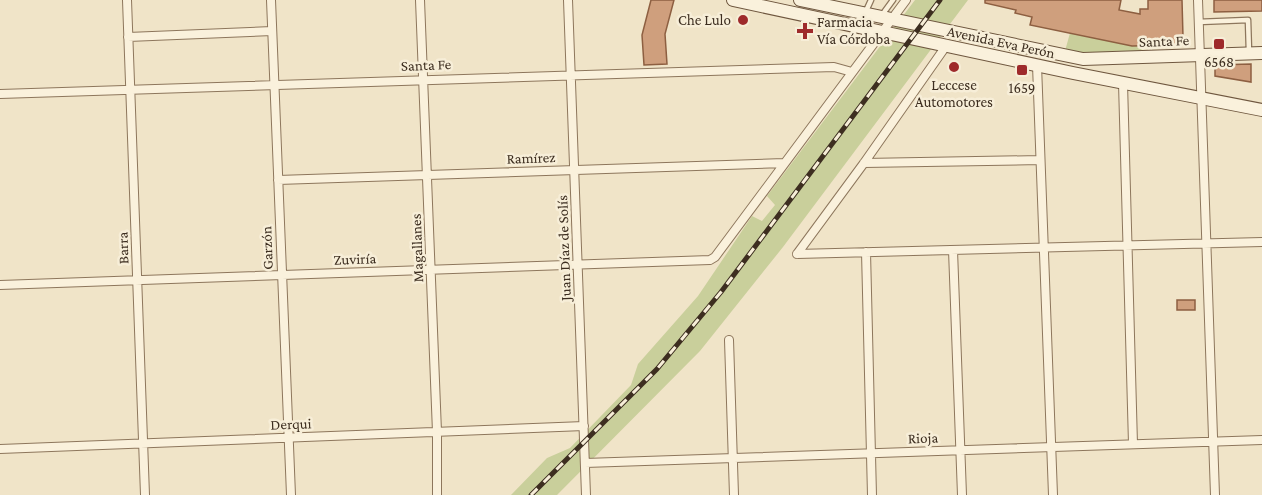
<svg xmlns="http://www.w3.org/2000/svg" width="1262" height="495" viewBox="0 0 1262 495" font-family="'Crimson Pro',serif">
	<rect width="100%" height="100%" fill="#f0e4c8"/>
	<path fill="#c9cf9b" d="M915 0H968L783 247 700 351 557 495H511L547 458 570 448 631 385 638 364 698 296 752 216 762 221 775 205 767 196Z
		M1070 33 1141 46 1142 52 1079 53 1065 51Z"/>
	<path fill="#cf9f7d" stroke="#8d5f41" stroke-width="1.5" d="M651 0H674L665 34 667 64 644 65 642 35Z
		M985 0H1121L1119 10 1140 14V9H1148V0H1182L1183 37 1176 45 1132 46 1030 25 1032 17 1015 13 1016 10 985 3Z
		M1214 0H1262V11L1214 12Z
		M1251 64V82L1215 76V65Z
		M1177 300H1195V310H1177Z"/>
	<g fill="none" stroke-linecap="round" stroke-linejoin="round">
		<defs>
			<path id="service" d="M866 11 871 0
				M882 15 893 0
				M1198 22 1248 20 1249 52"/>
			<path id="minor" d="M127 0 145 495
				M271 0 291 495
				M420 0 437 432V495
				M568 0 586 495
				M1198 0 1215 495
				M128 37 272 31
				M1037 65 1053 495
				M1123 83 1133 444
				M0 94 834 67 852 72
				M864 163 1040 160
				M278 180 784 163
				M953 250 962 495
				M866 252 872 495
				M797 254 1262 242
				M797 254 864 163 946 46
				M0 285 710 260 715 257 906 0
				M729 340 734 495
				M0 449 584 426
				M585 463 1262 440"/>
			<path id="secondary" d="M733 0 1073 73 1262 110
				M800 0 1083 59 1262 53"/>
		</defs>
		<use href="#service" stroke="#8d765c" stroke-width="7"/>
		<use href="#minor" stroke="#8d765c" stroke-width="10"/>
		<use href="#secondary" stroke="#6f573f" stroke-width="14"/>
		<use href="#service" stroke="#faf1dc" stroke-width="4.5"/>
		<use href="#minor" stroke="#faf1dc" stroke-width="8"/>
		<use href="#secondary" stroke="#faf1dc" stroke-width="12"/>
		<defs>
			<path id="rail" d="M531 495 657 369 721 292 940 0"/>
		</defs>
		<use href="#rail" stroke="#3d2e20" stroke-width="5"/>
		<use href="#rail" stroke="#f7eed8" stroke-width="3" stroke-dasharray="9" stroke-linecap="butt"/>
	</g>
	<g fill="#9e2a2b" stroke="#f7eed8" stroke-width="2">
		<circle cx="743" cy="20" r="6"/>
		<path d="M802 22h6v6h6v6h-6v6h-6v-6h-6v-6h6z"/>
		<rect x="1213" y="38" width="12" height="12" rx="3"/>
		<circle cx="954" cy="67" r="6"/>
		<rect x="1016" y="64" width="12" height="12" rx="3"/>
	</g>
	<g text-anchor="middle" stroke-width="5" stroke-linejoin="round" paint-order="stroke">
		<g font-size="15" fill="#3d2e20" stroke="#f7eed8">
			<text x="731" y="25" text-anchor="end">Che Lulo</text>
			<text x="817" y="27" text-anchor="start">Farmacia<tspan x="817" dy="17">Vía Córdoba</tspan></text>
			<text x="1219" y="67">6568</text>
			<text x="954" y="90">Leccese<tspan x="954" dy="17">Automotores</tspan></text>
			<text x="1022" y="93">1659</text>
		</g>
		<g font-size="15" fill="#3d2e20" stroke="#f7eed8">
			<text transform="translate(1164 41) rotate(-2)" y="5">Santa Fe</text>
			<text transform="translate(1001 42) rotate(12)" y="5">Avenida Eva Perón</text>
			<text transform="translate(426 65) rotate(-2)" y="5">Santa Fe</text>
			<text transform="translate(531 158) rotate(-2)" y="5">Ramírez</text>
			<text transform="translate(123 248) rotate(-92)" y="5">Barra</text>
			<text transform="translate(267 248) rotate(-92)" y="5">Garzón</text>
			<text transform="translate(417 248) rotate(-92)" y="5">Magallanes</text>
			<text transform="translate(564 248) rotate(-92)" y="5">Juan Díaz de Solís</text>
			<text transform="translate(355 259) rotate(-2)" y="5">Zuviría</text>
			<text transform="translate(291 424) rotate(-2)" y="5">Derqui</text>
			<text transform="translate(923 438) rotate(-2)" y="5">Rioja</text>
		</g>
	</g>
</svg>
